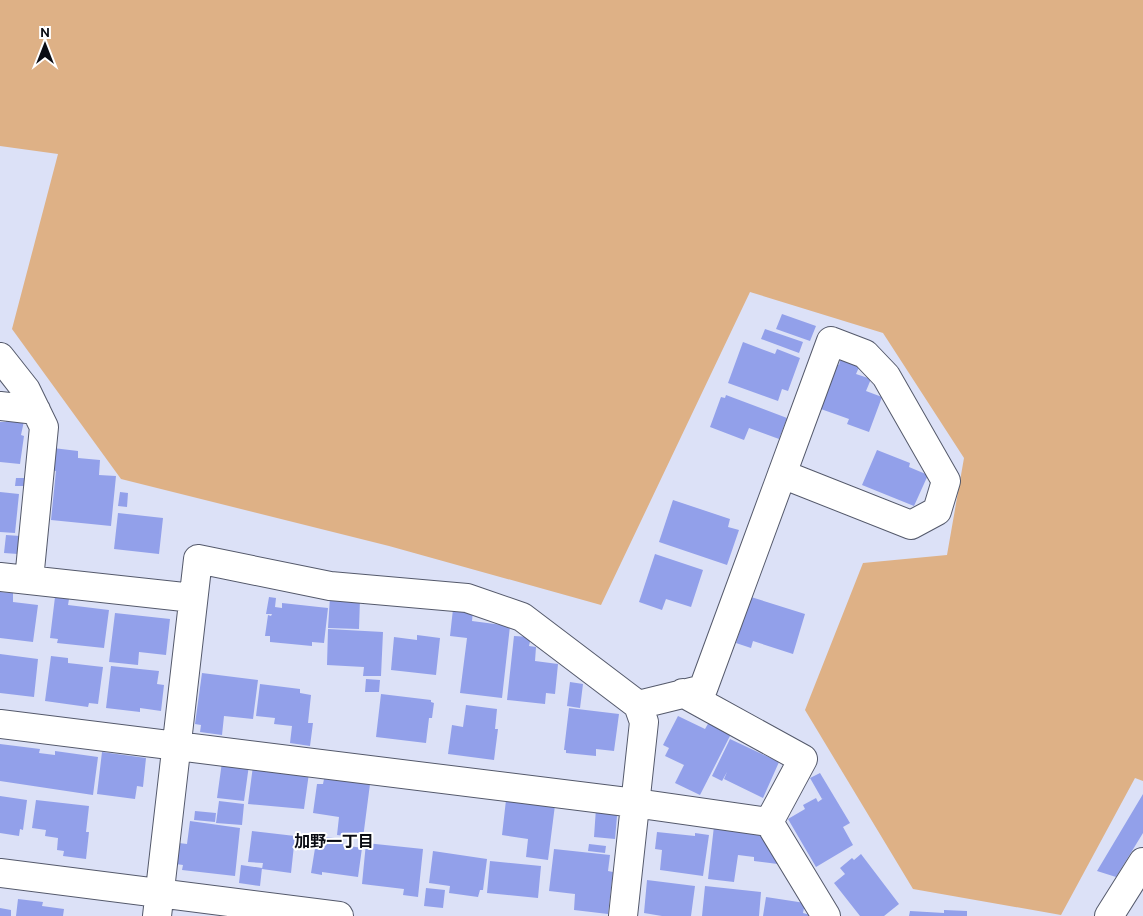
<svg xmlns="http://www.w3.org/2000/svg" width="1143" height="916" viewBox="0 0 1143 916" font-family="Overpass,'Noto Sans JP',sans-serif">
	<rect width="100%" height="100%" fill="#dce1f7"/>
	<path fill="#deb186" d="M0 0H1143V781L1135 778 1061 915 913 889 805 710 863 563 947 555 964 458 883 333 750 292 601 605 389 546 121 479 12 329 58 154 0 146Z"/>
	<path fill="#92a0ea" d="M782 314 816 326 810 341 776 329Z
		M765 329 803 342 799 353 761 339Z
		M743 342 775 354 777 349 800 358 788 391 782 389 778 401 728 383Z
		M841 358 860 365 856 374 871 379 866 391 882 397 869 432 847 424 849 419 818 408 837 364 839 365Z
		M726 395 787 418 779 439 749 428 744 440 710 427 721 397 725 398Z
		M7 418 24 421 21 435 24 436 20 464 0 462V422H6Z
		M53 448 78 451V458L100 460 99 475 116 476 111 526 51 520 56 471 51 470Z
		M877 450 910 463 909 467 928 475 914 506 862 485Z
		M16 478H25V486H15Z
		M0 492 19 494 15 533 0 532Z
		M120 492 128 493 127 507 118 506Z
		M673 500 730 519 728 527 739 530 727 565 659 542Z
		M118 513 163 518 159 554 114 549Z
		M6 535 20 536 18 554 4 553Z
		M655 554 703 570 691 607 666 599 662 610 639 602Z
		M0 592 13 593V602L38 605 33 642 0 638Z
		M55 597 69 599 68 605 109 610 104 648 57 643 58 639 50 638Z
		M269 597 276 598 275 607 282 608V603L328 608 324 643 312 642V646L270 642V636H265L268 615 271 616 272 614H266Z
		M330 597 360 599 359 629 328 628Z
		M751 597 805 614 793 654 753 641 751 648 736 643Z
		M453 609 473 611 472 621 510 626 502 698 460 693 467 638 450 636Z
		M115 613 170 619 166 655 139 652 138 665 109 662Z
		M328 629 383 632 381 676H363L364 667 327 665Z
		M417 635 440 638 436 675 391 670 394 637 417 640Z
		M514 636 531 637 529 646 536 647 535 661 558 664 555 694 546 693 545 704 507 700Z
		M0 654 38 659 34 697 0 693Z
		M51 656 68 658V663L103 667 98 704 89 703 88 707 45 701Z
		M111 666 159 671 157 684 164 685 161 711 140 708V712L106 708Z
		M202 673 258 680 253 719 224 716 222 735 200 732 201 725 195 724Z
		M366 679 380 680 379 692H365Z
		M570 682 583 684 580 708 567 706Z
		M260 684 300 689V693L311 695 308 723H313L310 746 290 743 292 726 274 724 275 718 256 716Z
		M381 694 431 700V702L434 703 432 718H429L426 743 376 737Z
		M466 705 497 709 495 729H498L494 760 448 754 452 725 463 727Z
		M569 708 619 714 614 751 596 749V756L566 753V750H564Z
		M678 716 705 729 709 722 731 734 700 795 675 783 684 765 665 756 669 748 663 745Z
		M730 739 779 762 763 798 724 779 727 772 722 781 712 776Z
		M0 744 40 749 39 753 55 755V751L98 757 93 795 0 781Z
		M102 752 146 758 143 787 137 786 135 799 97 794Z
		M222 762 249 765 244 801 217 798Z
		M253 766 309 773 304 809 248 804Z
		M820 773 850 823 843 827 853 845 816 867 788 819 805 809 803 805 816 798 818 802 825 797 822 799 810 778Z
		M324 779 370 784 363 838 337 835 339 817 313 813 317 784H323Z
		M1143 794V833L1116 877 1097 871Z
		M0 796 27 800 23 830 20 829 19 836 0 833Z
		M36 800 89 806 86 832H89L86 859 63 856 64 851 57 850 58 838 45 836 46 830 32 828Z
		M506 800 555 805 548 860 526 857 528 839 502 835Z
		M219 801 244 804 242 825 216 823Z
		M596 808 612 810 617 816 615 839 594 837Z
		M195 811 216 813 215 822 194 820Z
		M190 821 240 828 235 876 182 870 183 865 176 864 179 843 187 844Z
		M714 826 762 834 778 864 754 861V857L738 855 734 882 708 879Z
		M252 831 295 836 291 873 262 869 263 863 248 862Z
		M657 832 695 836V833L709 835 703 876 660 870 662 850 655 849Z
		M317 836 344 839 343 845 362 848 358 877 322 872V875L311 873Z
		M366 843 423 849 418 897 403 895 404 889 362 884Z
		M589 844 606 846 605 853 588 851Z
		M554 849 610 855 608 871 613 872 608 914 574 910 575 894 549 891Z
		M433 851 487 859 483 890H480L478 897 449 893 450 886 429 883Z
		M861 854 899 904 884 916H860L834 883 845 874 840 868 852 858 854 860Z
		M490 861 541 866 538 898 487 893Z
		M241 865 262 868 260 886 239 883Z
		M647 880 695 886 691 916H662L644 913Z
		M705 886 761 892 759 916H702Z
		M426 888 445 890 443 908 424 906Z
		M766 897 805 903 803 913 814 916H763Z
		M18 899 43 902 42 906 64 909 63 916H16Z
		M0 908 11 910V916H0Z
		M944 910 967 911V916H909L910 911 944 913Z"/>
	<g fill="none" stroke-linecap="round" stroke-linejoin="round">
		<defs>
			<path id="minor" d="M0 357 26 390 44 427 29 580
				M0 406 36 410
				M0 577 193 598
				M683 693 803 759 769 822
				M638 705 703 689 831 341 865 354 886 376 946 481 937 511 911 525 782 474
				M0 724 635 803 769 822 826 916
				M0 873 339 916
				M157 916 198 559 330 586 467 598 522 617 638 705 644 722 623 916
				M1109 916 1143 862"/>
		</defs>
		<use href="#minor" stroke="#54596b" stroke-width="30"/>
		<use href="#minor" stroke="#fff" stroke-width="28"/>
	</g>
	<g text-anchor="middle" stroke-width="4" stroke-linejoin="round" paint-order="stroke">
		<g font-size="16" font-weight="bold" fill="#0a0c13" stroke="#fff">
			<text x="334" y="847">加野一丁目</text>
		</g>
	</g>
	<g transform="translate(45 45)" stroke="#ffffff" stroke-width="4" paint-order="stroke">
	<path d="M0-4L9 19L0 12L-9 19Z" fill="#0a0c13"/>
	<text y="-8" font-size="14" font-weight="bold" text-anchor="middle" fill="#0a0c13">N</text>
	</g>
</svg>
